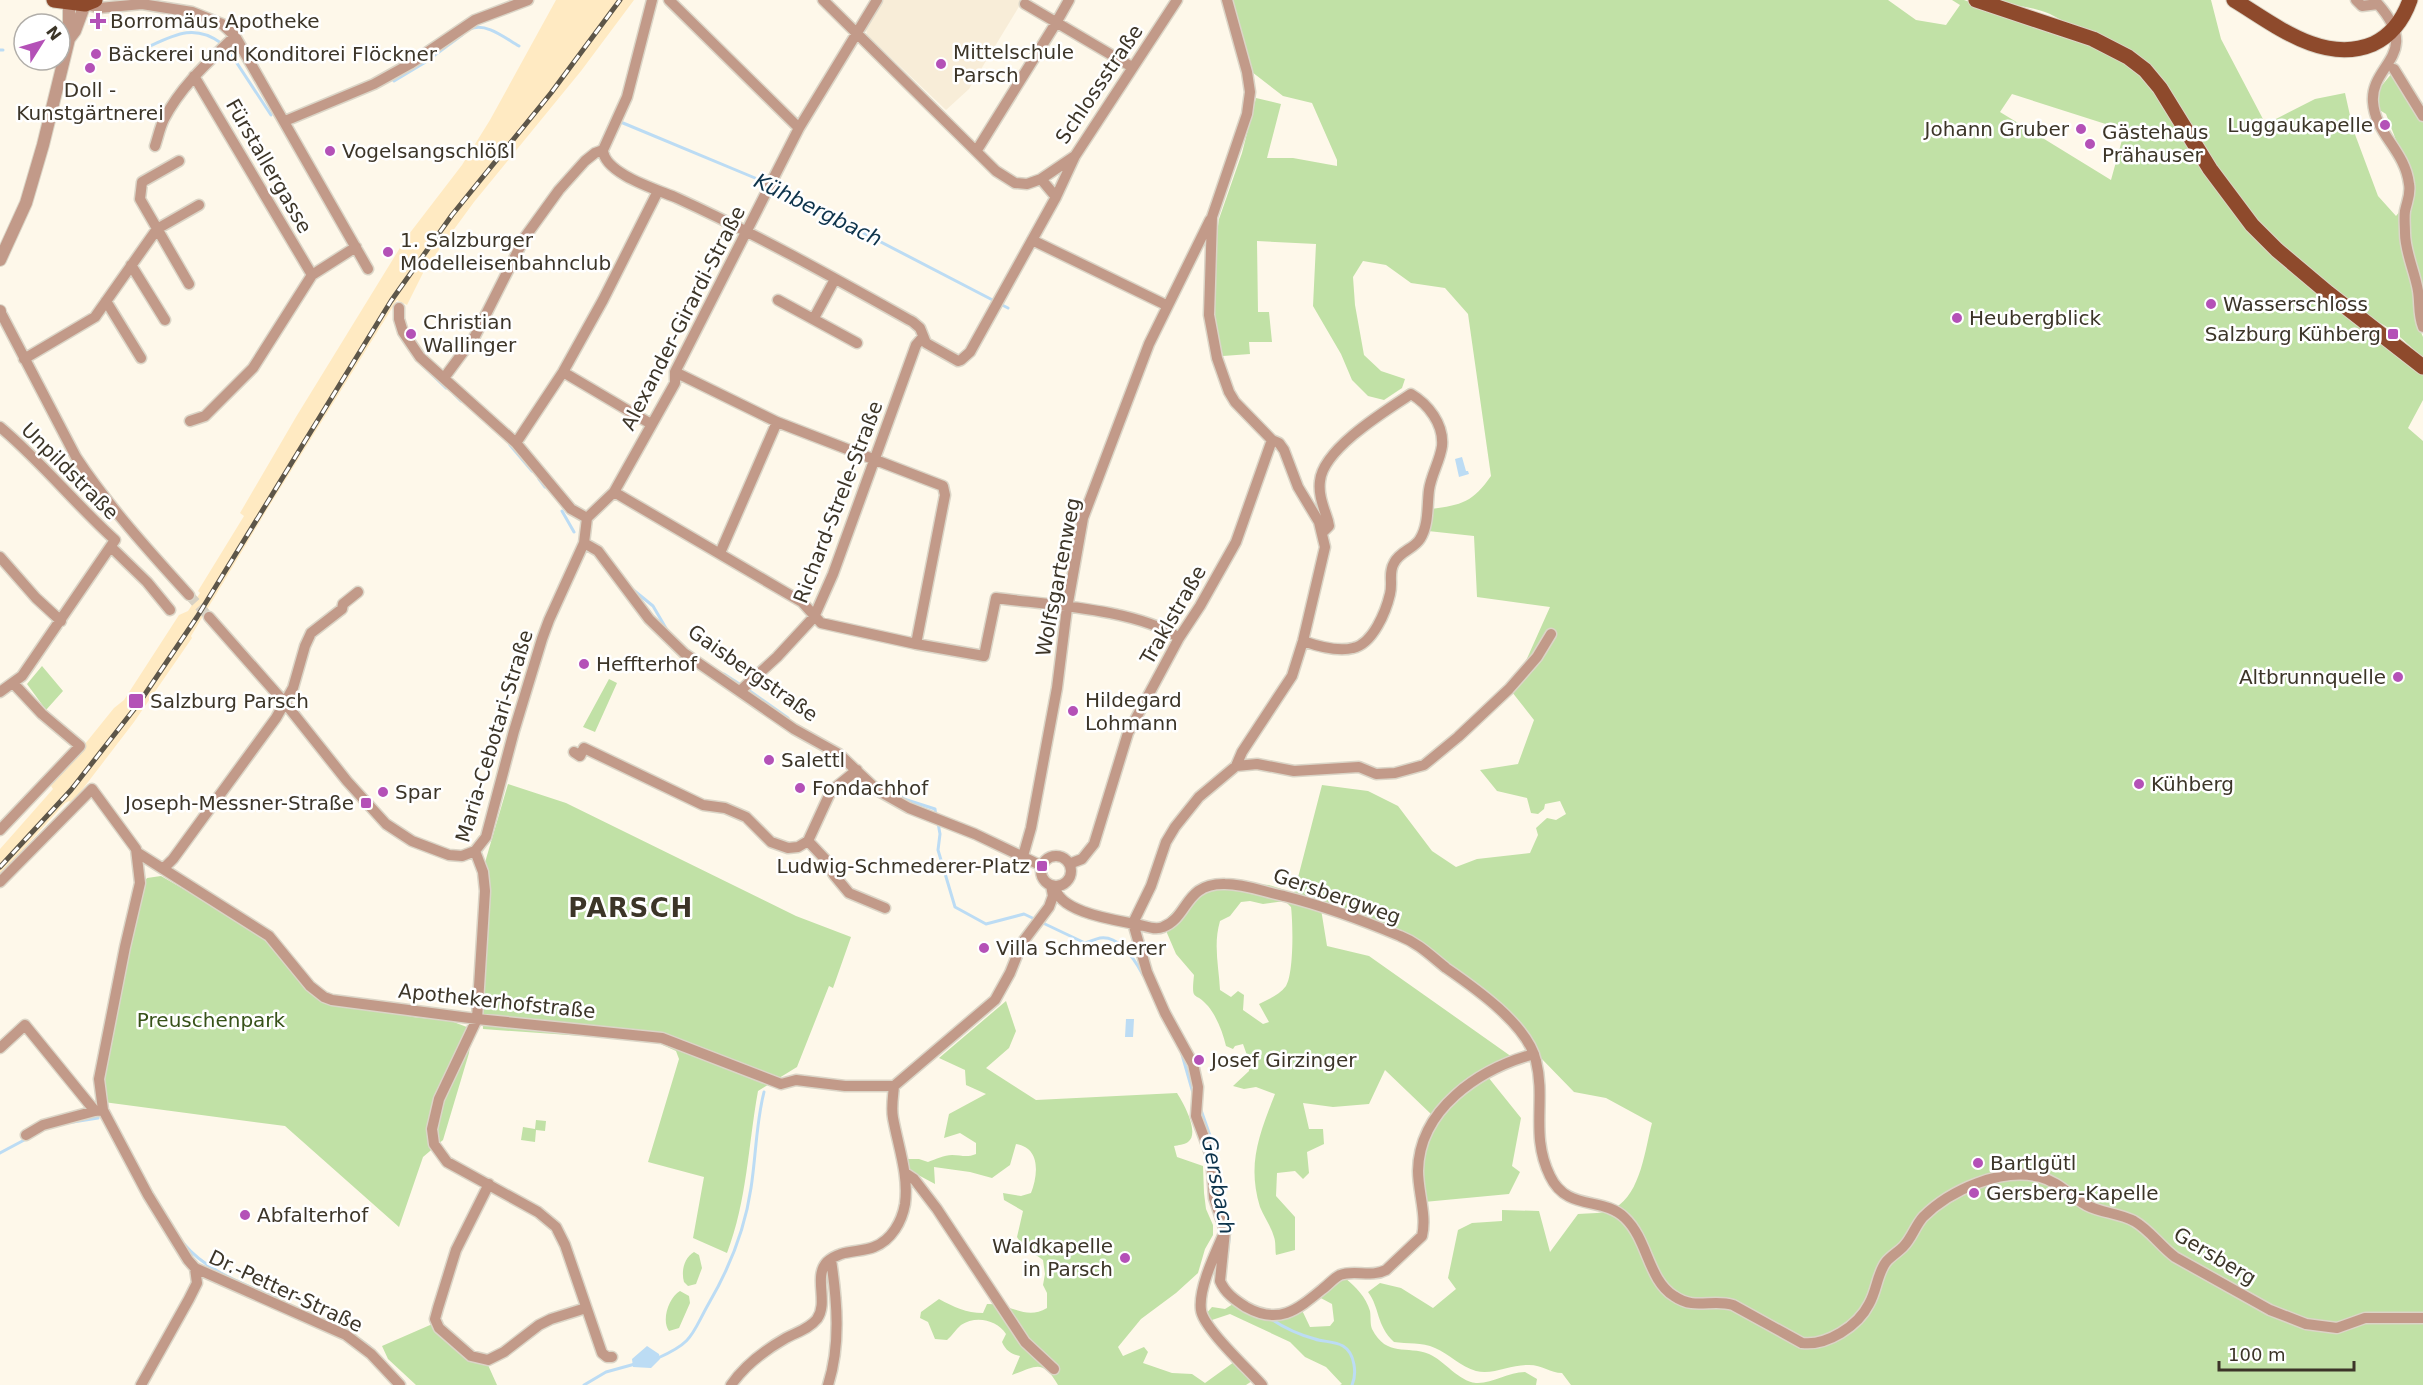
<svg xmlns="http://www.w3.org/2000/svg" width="2423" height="1385" viewBox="0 0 2423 1385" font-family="'DejaVu Sans',sans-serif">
	<rect width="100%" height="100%" fill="#fef8ea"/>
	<path fill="#ffeac2" d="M556 0H634L581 71 474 202 425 269 407 305 397 300 268 508 191 636 192 638 134 722 72 803 69 801 65 803 0 875V849L53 789 51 786 114 708 124 700 179 615 188 611 200 593 198 591 244 516 240 513 296 417 406 238 462 165 490 120Z"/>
	<path fill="#f8edd8" d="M882 0H1023L969 89 946 110 867 35 866 28 869 21Z"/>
	<path fill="#c1e1a6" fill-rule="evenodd" d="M1232 0H1888L1916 20 1946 25 1960 5 1952 0H1964L2087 43 2116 57 2134 69 2160 97 2247 228 2423 374V400L2408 428 2423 441V1385H1571L1562 1373C1550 1373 1541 1364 1527 1365 1510 1365 1493 1375 1476 1371 1461 1367 1449 1354 1435 1348 1422 1342 1407 1344 1394 1342 1376 1325 1380 1308 1368 1292L1380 1283 1401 1288 1433 1308 1456 1289 1448 1278 1458 1230 1472 1223 1502 1221V1210L1539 1211 1550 1252 1578 1214C1588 1213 1607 1214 1615 1208 1641 1193 1645 1149 1652 1123L1606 1098 1574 1092 1539 1056 1523 1032 1420 942 1321 909 1327 946 1369 956 1512 1057 1488 1077 1521 1118 1512 1166 1520 1172 1509 1194 1424 1202 1421 1169 1432 1115 1385 1070 1369 1104 1333 1107 1303 1103 1309 1129H1323L1324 1144 1307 1152 1309 1173 1303 1179 1295 1171 1277 1173 1276 1196 1295 1217V1250L1276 1255C1275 1250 1276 1242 1274 1237 1271 1226 1264 1217 1260 1207 1247 1164 1259 1135 1275 1094L1256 1087 1244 1089 1233 1086 1249 1071 1248 1058 1243 1044 1235 1046 1233 1049 1226 1046C1223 1033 1217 1017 1208 1006 1195 990 1191 1004 1194 975L1176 954 1167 933 1168 917 1199 885 1214 881 1269 885 1294 893 1322 785 1368 791 1398 806 1432 851 1456 867 1477 859 1530 853 1538 835 1536 828 1547 818 1556 820 1566 814 1560 801 1545 804 1544 809 1538 814 1531 813 1527 798 1497 791 1480 770 1518 764 1534 720 1512 692 1550 607 1477 597 1474 536 1428 531 1431 509C1462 505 1473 502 1491 476L1468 314 1445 288 1411 283 1386 265 1363 261 1353 277 1355 305 1364 355 1381 371 1405 379 1402 388 1384 400 1368 396 1352 380 1341 354 1313 306 1316 244 1257 241 1258 312H1269L1272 342H1249L1250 354 1223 356 1212 316 1217 233 1219 219 1242 153 1256 98 1281 104 1267 158H1293L1337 166V160L1312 103 1283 96 1252 72ZM2012 94 2115 127 2122 140 2111 180 2000 112ZM1250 901 1263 904 1285 901 1291 907C1293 923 1294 973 1286 986 1279 995 1269 999 1259 1004L1269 1022 1263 1024 1243 1010 1244 995 1238 991 1231 997 1220 990C1219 967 1213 945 1220 921L1230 916 1241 902Z
		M1989 0H2211L2221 39 2264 121 2274 120 2315 99 2345 93 2353 129 2378 196 2396 216 2413 195 2399 148 2386 114 2378 109 2379 89 2392 73 2423 121V317L2415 318 2423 337V357C2404 342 2391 325 2366 317L2270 236 2216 168 2151 68 2050 14C2031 6 2010 5 1989 0Z
		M42 666 63 691 46 710 27 684Z
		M609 679 617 683 595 732 583 727Z
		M508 784 566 803 796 916 851 937 833 988 829 986 797 1067 758 1091C748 1146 747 1201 727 1253L693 1238 704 1177 648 1162 679 1059 676 1051 654 1041 483 1029 480 887 486 859Z
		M161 876 213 906 245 920 332 1000 413 1017 451 1021 472 1029 469 1053 443 1140 423 1157 399 1227 285 1126 96 1101 124 976 140 888 147 878Z
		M1006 1001 1016 1031 1009 1048 986 1068 1036 1100 1177 1093C1184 1104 1200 1133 1188 1142 1184 1145 1178 1145 1174 1146L1177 1157 1203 1166 1204 1193 1206 1209 1213 1225V1235L1205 1249 1198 1273 1176 1293 1141 1319 1118 1347 1123 1356 1144 1347 1148 1352 1143 1363 1172 1373 1192 1374 1205 1383 1234 1362 1252 1381 1246 1385H1058C1042 1358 1036 1367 1012 1375L1020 1356C1011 1354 1006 1351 1002 1342L1006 1334C997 1320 976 1315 961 1325 956 1329 952 1336 947 1340L935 1339 928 1322 920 1318 921 1312 939 1299C954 1307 966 1313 983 1313L987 1304C1011 1303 1025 1321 1047 1308V1293L1043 1285 1045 1274 1043 1260 1022 1245 1017 1237 1023 1211 1004 1200 1003 1193 1021 1196 1031 1193C1038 1175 1041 1148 1016 1144L1010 1165 992 1178 970 1172 934 1167 935 1184 907 1169 906 1159H919L928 1162C936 1159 944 1155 952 1155 962 1155 966 1158 976 1154V1143L960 1133 944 1138 949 1114 986 1094 966 1085 965 1070 939 1058Z
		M536 1120 546 1121 545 1131 536 1130 535 1142 521 1140 523 1127 535 1129Z
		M694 1252 699 1255 702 1268 696 1284 688 1286 684 1282C681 1271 684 1258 694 1252Z
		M1345 1278C1356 1287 1366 1297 1370 1311 1371 1317 1370 1324 1372 1329 1387 1358 1407 1345 1429 1354 1445 1361 1458 1381 1476 1383 1492 1384 1508 1372 1525 1372L1537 1379 1536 1385H1340L1342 1384 1326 1367 1305 1357 1290 1342 1230 1314 1212 1320 1205 1315 1212 1307 1225 1309 1233 1304 1271 1321 1301 1308 1310 1327 1330 1326 1334 1321 1332 1304 1317 1296Z
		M680 1291 689 1296 690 1303 679 1328 669 1331C661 1320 669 1297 680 1291Z
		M437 1322 488 1365 497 1385H416L388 1359 382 1346Z"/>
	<path fill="#bcdcf4" d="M1462 457 1466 471H1468L1469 474 1459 477 1455 459Z
		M1126 1019H1134L1133 1037H1125Z
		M647 1346 659 1354 660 1359 651 1368 633 1367 632 1359Z"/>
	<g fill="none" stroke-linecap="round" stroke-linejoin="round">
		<path stroke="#bcdcf4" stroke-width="3" d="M470 29C486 22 505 38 519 46
			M148 47C176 34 195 24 221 43
			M227 48 271 115
			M0 50H3
			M394 81 424 63 462 35
			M623 123 767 183
			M773 186 1008 308
			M420 363 446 388
			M454 394 461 401
			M510 445 532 471
			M539 479 545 487
			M562 511 574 532
			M631 588 653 606 667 630
			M724 674 741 685
			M747 689 788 718
			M875 782 907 800 935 809 936 817
			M938 823 940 834 938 850 955 907 986 924 1024 914 1085 943C1090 942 1095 939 1100 938 1120 935 1135 960 1143 975
			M1181 1051 1193 1093
			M1201 1110 1214 1147 1218 1182
			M73 1122 98 1118
			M0 1153 28 1138
			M1225 1214 1230 1231 1227 1257
			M184 1244C208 1273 246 1284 280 1300
			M1271 1319C1283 1327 1300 1335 1315 1339 1323 1342 1335 1341 1343 1346 1355 1353 1357 1374 1352 1385
			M359 1339 370 1347
			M658 1358C694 1342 691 1335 709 1303 730 1267 745 1229 751 1188 756 1156 756 1123 764 1092
			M584 1385 606 1372 635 1364"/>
		<path stroke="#d7d1c3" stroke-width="10" stroke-dasharray="10 5" stroke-linecap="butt" d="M189 595 209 617"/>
		<defs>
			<path id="minor" d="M669 0 799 128
				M823 0 996 171 1015 183 1027 184 1041 179 1075 156 1177 0
				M2356 0 2362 6 2378 4C2423 55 2370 64 2373 102 2375 134 2405 150 2409 184 2411 194 2407 201 2405 211 2404 218 2405 226 2405 233 2405 252 2415 272 2418 291 2420 303 2418 315 2423 327
				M85 4 99 8 142 4 192 12 222 24 235 36 368 269
				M1025 4 1132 67
				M2394 69 2423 116
				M194 76 312 275
				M285 121 374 84 410 64 475 20 528 0
				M155 146C158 137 160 127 164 119 181 86 209 61 235 36
				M603 150C604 174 659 190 677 198 758 235 836 279 913 322L920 328 926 343 958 361 961 360 970 352 1056 197 1075 156
				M977 150 1056 23 1069 0
				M179 161 142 182 140 199 189 284
				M1041 179 1056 197
				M1032 240 1166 305
				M131 265 165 320
				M778 300 857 343
				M106 301 141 358
				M399 308V319L403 332 420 357 516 443 571 509 587 518
				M2 315 76 457C109 507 149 551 189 595
				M814 318 835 279
				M24 359 95 317 157 229 199 205
				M563 372 651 424
				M675 372 777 422 943 486 945 495 916 644
				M444 378 475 336 525 237 559 190 585 161 595 153 603 150 627 97 652 0
				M190 421 205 416 253 368 312 275 356 247
				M0 427C41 461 75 504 115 540L22 676 0 692
				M516 443 563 372 603 300 658 191
				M614 492 802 602 821 623 916 644 984 656 996 598C1048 605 1137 609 1179 638
				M587 518 614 492 675 383V372L799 128 877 0
				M584 543 598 551 649 619 684 653 794 729 839 754 877 790 909 808 975 834 1042 866
				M111 547 147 582 170 610
				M720 553 777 422
				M0 557 36 598 61 621
				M209 617 285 703 347 781 386 824 412 841 449 855 462 856 475 851 486 837 514 731 542 639 549 620 584 543 587 518
				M1303 641C1317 646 1338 652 1353 648 1373 644 1386 611 1390 594 1393 583 1388 573 1394 563 1400 551 1414 549 1420 539 1429 525 1427 505 1429 490 1431 475 1440 461 1442 446 1444 424 1428 404 1411 394 1385 411 1323 449 1320 481 1318 495 1324 508 1328 521L1329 526 1322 533
				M740 691 777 657 814 617 833 574 916 345 923 337
				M574 752 580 756 584 748 703 805 725 808 746 817 771 842 788 848 798 847 808 841 831 791 857 770
				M1236 766 1257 764 1294 771 1359 767 1376 774 1395 773 1424 765 1458 737 1509 689 1537 657 1551 634
				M0 830 80 746 42 714 13 683
				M808 841 825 859 834 875 849 893 885 908
				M475 851 483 872 485 891 477 1019 439 1099 432 1129 434 1144 447 1162 538 1212 556 1227 565 1245 602 1353 607 1357H612
				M138 853 269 936 310 986 324 997 332 1000 477 1019 662 1038 781 1084 796 1080 845 1086H894
				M1023 856 1031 828 1057 688 1067 608 1083 518 1149 344 1210 220
				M1041 871a15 15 0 1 1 30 0a15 15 0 1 1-30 0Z
				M1069 864 1082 859 1094 844 1128 733 1179 638 1200 606 1236 542 1272 440
				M163 869 173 859 276 718 293 688 305 646 311 633 342 609 343 604 358 592
				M0 882 92 789 136 849 140 883 125 947 99 1079 103 1110 148 1195 188 1260 195 1268 346 1335 371 1354 400 1385
				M1055 886C1057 912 1115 920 1135 924 1144 925 1154 931 1163 927 1189 917 1184 883 1225 884 1246 884 1264 892 1284 896 1324 906 1362 920 1400 936 1418 943 1431 956 1446 968 1475 988 1528 1025 1536 1061 1546 1101 1530 1135 1550 1176 1567 1212 1603 1196 1625 1218 1648 1240 1648 1280 1674 1296 1696 1311 1711 1298 1733 1305L1802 1343C1827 1346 1858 1326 1869 1304 1877 1290 1877 1274 1886 1262 1891 1256 1898 1252 1903 1247 1912 1238 1915 1226 1923 1217 1950 1190 2002 1167 2040 1177 2059 1182 2070 1196 2086 1205 2101 1213 2119 1213 2134 1221 2150 1230 2160 1246 2175 1257L2270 1310 2306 1324 2337 1328 2365 1318H2423
				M1133 923 1151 886 1166 842 1175 827 1199 797 1236 766 1242 752 1292 676 1303 641 1325 547 1319 522 1298 487 1284 450 1279 443 1272 440 1235 402 1229 392 1217 358 1209 315 1212 217 1247 114 1250 92 1247 72 1227 0
				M1133 923 1147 972 1165 1013 1193 1064 1198 1087 1196 1116 1211 1156 1214 1198 1225 1231C1216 1252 1198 1288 1201 1310 1203 1328 1248 1369 1262 1385
				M0 1048 25 1025 95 1111 103 1110
				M26 1135 43 1125 95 1111
				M905 1173 914 1179 937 1209 1025 1342 1054 1369
				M489 1184 456 1250 438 1308 435 1319 439 1328 471 1356 488 1360 504 1352 539 1325 551 1319 586 1308
				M1225 1231 1220 1281C1225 1293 1235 1300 1246 1307 1280 1326 1298 1309 1325 1287 1330 1283 1334 1278 1340 1275 1354 1269 1371 1278 1386 1270L1422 1236C1427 1216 1418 1192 1418 1171 1419 1109 1479 1069 1534 1054
				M141 1385 189 1299 197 1283 195 1268
				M731 1385C745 1365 765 1350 786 1338 797 1332 809 1329 817 1319 829 1302 813 1277 827 1262 841 1249 859 1253 874 1247 892 1240 902 1221 905 1204 909 1175 898 1146 893 1118 891 1108 893 1097 894 1086L995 1000 1010 973 1022 943 1049 907 1053 896 1051 885
				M828 1385C841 1345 837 1300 831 1260"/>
			<path id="tertiary" d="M69 39 75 31 85 4
				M0 260 26 203 43 145 69 39V2
				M0 311V316"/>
			<path id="primary" d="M54 0 85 4 95 0
				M1976 0 2093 39 2128 57 2145 70 2160 88 2210 169 2252 225 2277 250 2328 293 2423 367
				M2234 0C2274 24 2323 65 2373 44 2392 35 2403 20 2410 0"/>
		</defs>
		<use href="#minor" stroke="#dbd5c7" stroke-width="13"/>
		<use href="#tertiary" stroke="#dbd5c7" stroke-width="14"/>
		<use href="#primary" stroke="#dbd5c7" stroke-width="17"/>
		<use href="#minor" stroke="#c29a89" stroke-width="10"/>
		<use href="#tertiary" stroke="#c29a89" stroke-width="12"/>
		<use href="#primary" stroke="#8e4a2c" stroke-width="15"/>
		<defs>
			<path id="rail" d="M0 867 71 790 139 703 197 617 391 301 452 215 551 93 620 0"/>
		</defs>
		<use href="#rail" stroke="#5d5649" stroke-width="5"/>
		<use href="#rail" stroke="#fff" stroke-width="3" stroke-dasharray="9" stroke-linecap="butt"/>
	</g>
	<g fill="#b451b7" stroke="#fff" stroke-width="2">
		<path d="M95 12h6v6h6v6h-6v6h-6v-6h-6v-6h6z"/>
		<circle cx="96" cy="54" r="6"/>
		<circle cx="941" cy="64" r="6"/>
		<circle cx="90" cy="68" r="6"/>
		<circle cx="2385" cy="125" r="6"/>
		<circle cx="2081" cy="129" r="6"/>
		<circle cx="2090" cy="144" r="6"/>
		<circle cx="330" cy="151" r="6"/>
		<circle cx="388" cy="252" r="6"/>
		<circle cx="2211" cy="304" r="6"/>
		<circle cx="1957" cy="318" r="6"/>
		<circle cx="411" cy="334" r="6"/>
		<rect x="2387" y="328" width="12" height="12" rx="3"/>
		<circle cx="584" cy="664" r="6"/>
		<circle cx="2398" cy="677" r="6"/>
		<rect x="128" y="693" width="16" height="16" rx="3"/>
		<circle cx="1073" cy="711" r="6"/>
		<circle cx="769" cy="760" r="6"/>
		<circle cx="2139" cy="784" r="6"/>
		<circle cx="800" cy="788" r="6"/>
		<circle cx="383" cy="792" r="6"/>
		<rect x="360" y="797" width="12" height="12" rx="3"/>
		<rect x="1036" y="860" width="12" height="12" rx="3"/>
		<circle cx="984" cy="948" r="6"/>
		<circle cx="1199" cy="1060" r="6"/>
		<circle cx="1978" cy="1163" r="6"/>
		<circle cx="1974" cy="1193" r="6"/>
		<circle cx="245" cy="1215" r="6"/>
		<circle cx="1125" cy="1258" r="6"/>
	</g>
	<g text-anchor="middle" stroke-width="5" stroke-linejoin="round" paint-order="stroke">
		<g font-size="20" fill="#3c3528" stroke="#fff" text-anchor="start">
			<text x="110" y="28">Borromäus Apotheke</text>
			<text x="953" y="59">Mittelschule<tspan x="953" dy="23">Parsch</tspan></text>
			<text x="108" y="61">Bäckerei und Konditorei Flöckner</text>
			<text x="90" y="97" text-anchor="middle">Doll -<tspan x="90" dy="23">Kunstgärtnerei</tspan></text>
			<text x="2373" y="132" text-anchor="end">Luggaukapelle</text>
			<text x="2069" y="136" text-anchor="end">Johann Gruber</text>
			<text x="2102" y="139">Gästehaus<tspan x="2102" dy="23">Prähauser</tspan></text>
			<text x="342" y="158">Vogelsangschlößl</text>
			<text x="400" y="247">1. Salzburger<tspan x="400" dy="23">Modelleisenbahnclub</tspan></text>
			<text x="2223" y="311">Wasserschloss</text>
			<text x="1969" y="325">Heubergblick</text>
			<text x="423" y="329">Christian<tspan x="423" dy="23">Wallinger</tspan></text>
			<text x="2381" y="341" text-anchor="end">Salzburg Kühberg</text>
			<text x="596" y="671">Heffterhof</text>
			<text x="2386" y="684" text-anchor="end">Altbrunnquelle</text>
			<text x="1085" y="707">Hildegard<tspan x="1085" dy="23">Lohmann</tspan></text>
			<text x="150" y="708">Salzburg Parsch</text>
			<text x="781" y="767">Salettl</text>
			<text x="2151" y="791">Kühberg</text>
			<text x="812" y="795">Fondachhof</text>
			<text x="395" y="799">Spar</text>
			<text x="354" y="810" text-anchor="end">Joseph-Messner-Straße</text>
			<text x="1030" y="873" text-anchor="end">Ludwig-Schmederer-Platz</text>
			<text x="996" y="955">Villa Schmederer</text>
			<text x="1211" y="1067">Josef Girzinger</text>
			<text x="1990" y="1170">Bartlgütl</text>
			<text x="1986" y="1200">Gersberg-Kapelle</text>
			<text x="257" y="1222">Abfalterhof</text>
			<text x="1113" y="1253" text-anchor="end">Waldkapelle<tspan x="1113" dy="23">in Parsch</tspan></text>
		</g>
		<g font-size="20" fill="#3c3528" stroke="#fff">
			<text transform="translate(1099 84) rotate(-56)" y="7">Schlossstraße</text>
			<text transform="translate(269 166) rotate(60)" y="7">Fürstallergasse</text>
			<text transform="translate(683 318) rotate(-63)" y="7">Alexander-Girardi-Straße</text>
			<text transform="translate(70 471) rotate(45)" y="7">Unpildstraße</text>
			<text transform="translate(838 502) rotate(-69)" y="7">Richard-Strele-Straße</text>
			<text transform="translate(1058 577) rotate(-79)" y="7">Wolfsgartenweg</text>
			<text transform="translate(1173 615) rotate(-60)" y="7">Traklstraße</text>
			<text transform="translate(753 673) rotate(35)" y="7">Gaisbergstraße</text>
			<text transform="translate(494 736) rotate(-73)" y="7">Maria-Cebotari-Straße</text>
			<text transform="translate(1337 896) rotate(19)" y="7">Gersbergweg</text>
			<text transform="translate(497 1001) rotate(6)" y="7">Apothekerhofstraße</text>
			<text transform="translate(2215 1256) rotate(31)" y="7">Gersberg</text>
			<text transform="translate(286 1291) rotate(25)" y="7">Dr.-Petter-Straße</text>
		</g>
		<g font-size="20" fill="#375219" stroke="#fff">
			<text x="211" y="1027">Preuschenpark</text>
		</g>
		<g font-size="21" font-style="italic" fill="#0e344c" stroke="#fff">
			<text transform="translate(818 210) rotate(26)" y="7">Kühbergbach</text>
			<text transform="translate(1218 1185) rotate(79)" y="7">Gersbach</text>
		</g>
		<g font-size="26" font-weight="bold" letter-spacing="1.5" fill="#3c3528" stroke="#fff">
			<text x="631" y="917">PARSCH</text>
		</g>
	</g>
	<g transform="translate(42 42) rotate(53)"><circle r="28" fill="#ffffff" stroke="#b1aea9" stroke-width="1.5"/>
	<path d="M0-4.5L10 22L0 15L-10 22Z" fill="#b451b7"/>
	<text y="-9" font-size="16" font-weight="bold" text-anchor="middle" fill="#3c3528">N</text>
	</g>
	<path d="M2219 1361v9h135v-9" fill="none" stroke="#3c3528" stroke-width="3"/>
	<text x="2228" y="1361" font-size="18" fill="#3c3528" stroke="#ffffff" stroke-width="4.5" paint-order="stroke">100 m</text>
</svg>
